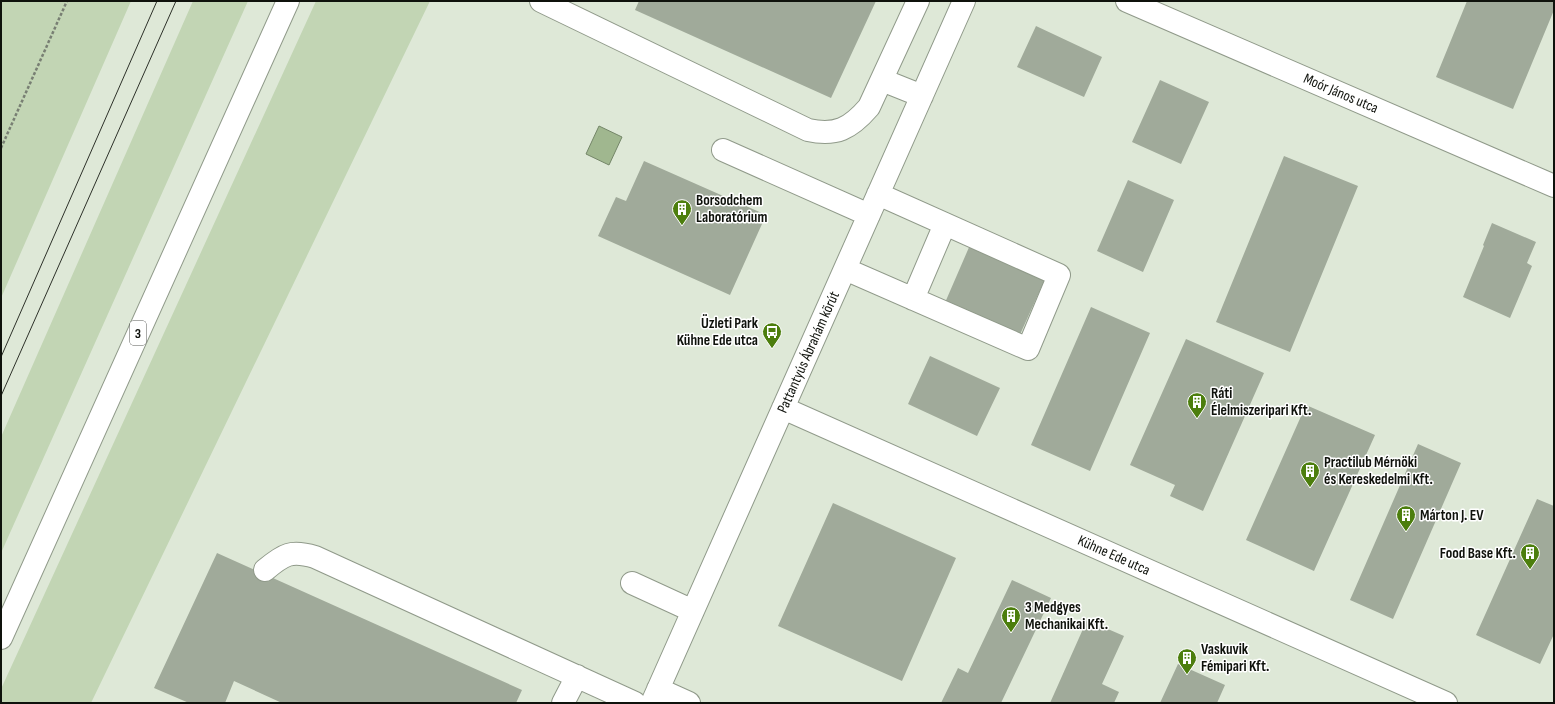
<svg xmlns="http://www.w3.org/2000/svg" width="1555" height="704" viewBox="0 0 1555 704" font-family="'Sofia Sans Condensed',sans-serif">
	<rect width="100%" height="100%" fill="#dee8d7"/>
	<path fill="#c2d5b4" d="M1 1H131L1 298Z
		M193 1H248L1 553V437Z
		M316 1H430L91 703H1V689Z"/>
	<path fill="#a0b78f" stroke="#748668" d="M599 126 622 137 609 165 586 154Z"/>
	<path fill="#a0aa9a" d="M639 1H876L831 98 635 10Z
		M1467 1H1554V10L1513 109 1436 77Z
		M1036 26 1102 57 1084 97 1017 67Z
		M1160 80 1209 102 1181 164 1132 142Z
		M1284 156 1358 186 1290 352 1216 322Z
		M644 161 766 215 730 295 598 236 616 197 626 201Z
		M1128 180 1174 200 1143 272 1097 251Z
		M1492 223 1536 242 1527 263 1532 266 1510 318 1463 297 1484 246 1483 245Z
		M970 245 1045 279 1018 339 944 305Z
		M1091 307 1150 333 1090 471 1031 445Z
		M1186 339 1264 373 1203 511 1170 496 1175 485 1130 465Z
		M930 356 1000 388 977 436 908 404Z
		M1306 405 1375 435 1314 571 1246 540Z
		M1418 444 1461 463 1393 619 1350 600Z
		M1537 499 1554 506V634L1540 664 1476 635Z
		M833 503 956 558 902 681 778 626Z
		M217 553 522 690 516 703H282L234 681 225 703H189L154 688Z
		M1012 580 1051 598 1001 703H941L958 668 968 673Z
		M1087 620 1124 636 1102 684 1119 692 1114 703H1050Z
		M1178 664 1225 685 1217 703H1160Z"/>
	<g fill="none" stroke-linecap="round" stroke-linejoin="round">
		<defs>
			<path id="minor" d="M541 1 808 130C836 136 850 129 869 107L918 1
				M1127 1 1554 186
				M882 80 922 96
				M723 150 869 215
				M845 269 1028 349 1059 275 878 194
				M913 299 945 224
				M783 408 1446 703
				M265 570C284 554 291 550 315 557L635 703
				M632 583 693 611
				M658 689 689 703
				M563 703 577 676
				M652 703 964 1"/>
			<path id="major" d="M1 638 288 1"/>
		</defs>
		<use href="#minor" stroke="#909a8a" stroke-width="24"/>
		<use href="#major" stroke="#909a8a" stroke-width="24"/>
		<path stroke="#787f73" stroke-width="2.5" stroke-dasharray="3 2" stroke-linecap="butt" d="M1 148 67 1"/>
		<use href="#minor" stroke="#fff" stroke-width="22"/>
		<use href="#major" stroke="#fff" stroke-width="22"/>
		<path stroke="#2d3129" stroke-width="1" d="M1 357 157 1
			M1 396 176 1"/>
	</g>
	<defs>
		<symbol id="building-pin" viewBox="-11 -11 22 30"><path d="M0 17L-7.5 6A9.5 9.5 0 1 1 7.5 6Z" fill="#4c7e0d" stroke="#fff"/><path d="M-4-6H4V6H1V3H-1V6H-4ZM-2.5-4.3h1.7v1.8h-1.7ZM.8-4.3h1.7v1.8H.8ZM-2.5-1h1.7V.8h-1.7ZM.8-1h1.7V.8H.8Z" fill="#fff"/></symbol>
		<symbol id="bus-pin" viewBox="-11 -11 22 30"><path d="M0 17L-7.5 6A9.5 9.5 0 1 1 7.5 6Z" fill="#4c7e0d" stroke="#fff"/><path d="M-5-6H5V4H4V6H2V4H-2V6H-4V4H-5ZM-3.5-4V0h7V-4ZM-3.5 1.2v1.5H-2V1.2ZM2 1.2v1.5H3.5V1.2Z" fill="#fff"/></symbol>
	</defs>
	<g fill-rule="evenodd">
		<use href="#building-pin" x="671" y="198" width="22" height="30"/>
		<use href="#bus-pin" x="761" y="321" width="22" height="30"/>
		<use href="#building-pin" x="1186" y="391" width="22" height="30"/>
		<use href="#building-pin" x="1299" y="460" width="22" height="30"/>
		<use href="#building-pin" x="1395" y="504" width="22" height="30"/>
		<use href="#building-pin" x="1519" y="542" width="22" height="30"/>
		<use href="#building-pin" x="1000" y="605" width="22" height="30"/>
		<use href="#building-pin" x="1176" y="647" width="22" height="30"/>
	</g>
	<g text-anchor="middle" stroke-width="3" stroke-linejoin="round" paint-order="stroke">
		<rect fill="#fff" stroke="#575955" stroke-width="1" x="130" y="321" width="16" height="24" rx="3"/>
		<g font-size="14" font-weight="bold" fill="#0f120c">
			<text x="138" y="338">3</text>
		</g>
		<g font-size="15" fill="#0f120c" stroke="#fff">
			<text transform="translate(1341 93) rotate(23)" y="5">Moór János utca</text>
			<text transform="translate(808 352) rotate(-66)" y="5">Pattantyús Ábrahám körút</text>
			<text transform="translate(1114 555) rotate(24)" y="5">Kühne Ede utca</text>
		</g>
		<g font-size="15" font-weight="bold" fill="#0f120c" stroke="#fff" text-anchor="start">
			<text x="696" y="205">Borsodchem<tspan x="696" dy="17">Laboratórium</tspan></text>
			<text x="758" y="328" text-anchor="end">Üzleti Park<tspan x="758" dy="17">Kühne Ede utca</tspan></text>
			<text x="1211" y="398">Ráti<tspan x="1211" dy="17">Élelmiszeripari Kft.</tspan></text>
			<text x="1324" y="467">Practilub Mérnöki<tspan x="1324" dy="17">és Kereskedelmi Kft.</tspan></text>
			<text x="1420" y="520">Márton J. EV</text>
			<text x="1516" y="558" text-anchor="end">Food Base Kft.</text>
			<text x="1025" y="612">3 Medgyes<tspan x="1025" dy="17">Mechanikai Kft.</tspan></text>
			<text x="1201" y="654">Vaskuvik<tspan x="1201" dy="17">Fémipari Kft.</tspan></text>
		</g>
	</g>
	<rect width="1555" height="704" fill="none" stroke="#0f120c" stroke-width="4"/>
</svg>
